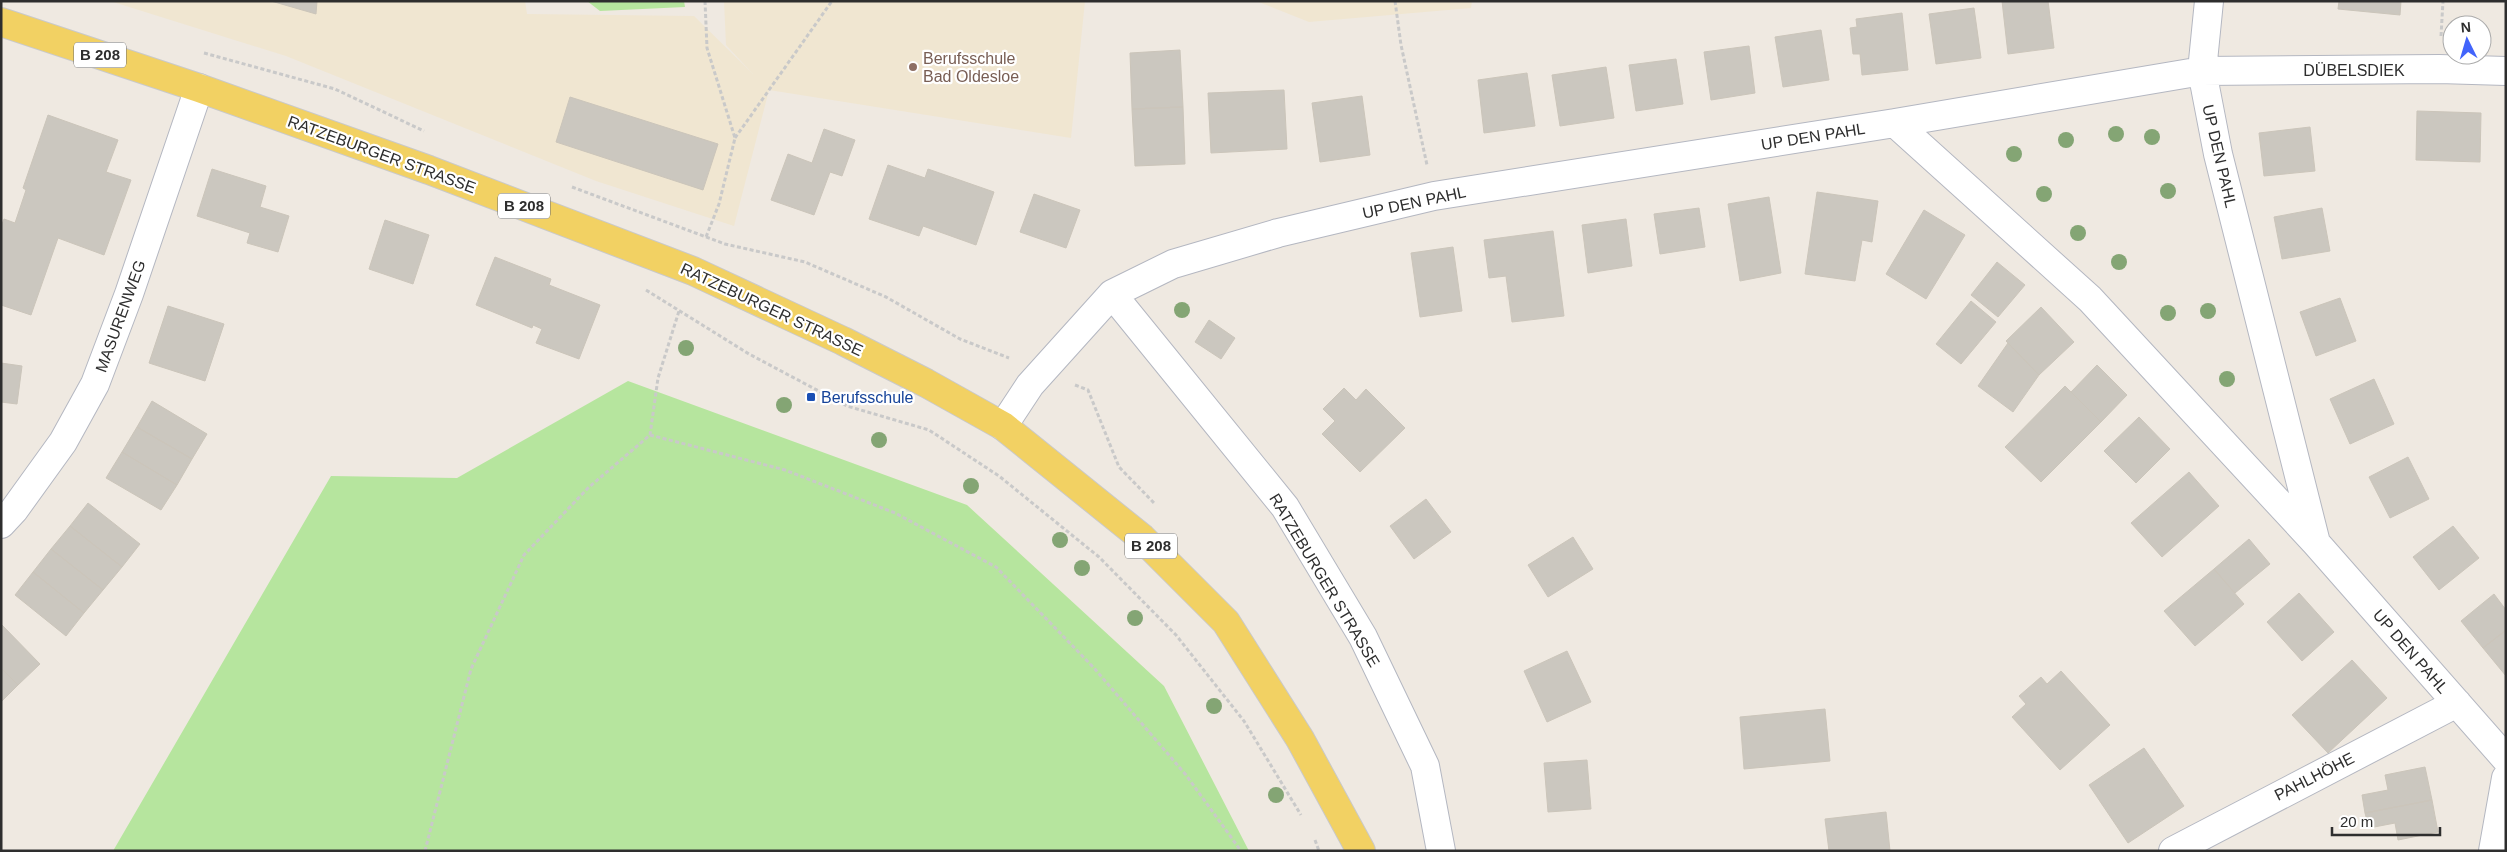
<svg xmlns="http://www.w3.org/2000/svg" width="2507" height="852" viewBox="0 0 2507 852" font-family="Arial,sans-serif">
	<rect width="100%" height="100%" fill="#efe9e1"/>
	<path fill="#f0e6d1" d="M110 1H525L527 14 694 16 753 74 726 45 724 1H1085L1071 138 769 90 734 226 596 181 286 56Z
		M1256 1H1472L1471 8 1309 22Z"/>
	<path fill="#b6e59e" d="M587 1H684L685 7 600 11Z
		M628 381 967 505 1164 686 1249 851H113L331 476 457 478Z"/>
	<path fill="#cbc7bf" stroke="#cbc5ba" d="M271 1H317L316 14Z
		M2002 1H2048L2054 48 2008 54Z
		M2339 1H2401L2400 15 2338 9Z
		M1974 8 1981 58 1936 64 1929 14Z
		M1902 13 1908 70 1862 75 1860 54H1853L1850 28 1857 27 1856 19Z
		M1821 30 1829 80 1783 87 1775 37Z
		M1749 46 1755 93 1711 100 1704 52Z
		M1180 50 1183 107 1132 109 1130 53Z
		M1676 59 1683 104 1636 111 1629 65Z
		M1606 67 1614 118 1560 126 1552 75Z
		M1527 73 1535 126 1484 133 1478 80Z
		M1284 90 1287 149 1211 153 1208 93Z
		M1362 96 1370 155 1320 162 1312 103Z
		M570 97 718 144 703 190 556 142Z
		M1183 107 1185 164 1135 166 1132 109Z
		M2417 111 2481 113 2480 162 2416 160Z
		M48 115 118 140 106 172 131 180 104 255 58 238 31 315 1 305V227L4 219 15 223 26 190 23 188Z
		M2310 127 2315 171 2264 176 2259 133Z
		M824 129 855 140 842 176 830 172 814 215 771 200 788 154 812 163Z
		M888 165 925 178 928 169 994 192 976 245 923 226 919 236 869 219Z
		M212 169 266 186 260 207 289 216 278 252 247 243 250 233 197 216Z
		M1817 192 1878 201 1872 242 1862 240 1855 281 1805 274Z
		M1034 194 1080 210 1066 248 1020 232Z
		M1769 197 1781 273 1740 281 1728 204Z
		M1699 208 1705 247 1660 254 1654 214Z
		M2322 208 2330 251 2282 259 2274 217Z
		M1924 210 1965 235 1926 299 1886 274Z
		M1626 219 1632 266 1588 273 1582 225Z
		M385 220 429 235 413 284 369 269Z
		M1553 231 1564 316 1512 322 1506 276 1489 278 1484 240Z
		M1453 247 1462 311 1420 317 1411 253Z
		M495 257 551 279 549 285 600 305 579 359 536 343 542 329 533 325 532 328 476 305Z
		M1997 262 2025 285 1998 317 1971 295Z
		M2340 298 2356 341 2316 356 2300 312Z
		M1971 301 1996 322 1961 364 1936 344Z
		M168 306 224 324 205 381 149 363Z
		M2041 307 2074 342 2039 375 2006 341Z
		M1209 320 1235 338 1221 359 1195 342Z
		M2008 343 2039 375 2013 412 1978 386Z
		M1 363 22 366 17 404 1 402Z
		M2097 365 2127 395 2101 422 2071 392Z
		M2374 379 2394 424 2350 444 2330 399Z
		M2065 386 2101 422 2041 482 2005 447Z
		M1344 388 1356 400 1366 389 1405 428 1360 472 1322 434 1335 421 1323 409Z
		M152 401 207 434 192 459 137 427Z
		M2139 417 2170 449 2136 483 2104 451Z
		M137 427 192 459 177 485 122 452Z
		M122 452 177 485 161 510 106 478Z
		M2408 457 2429 499 2390 518 2369 477Z
		M2189 472 2219 506 2162 557 2131 523Z
		M1426 499 1451 532 1414 559 1390 526Z
		M88 503 140 544 122 567 70 526Z
		M70 526 122 567 103 590 51 549Z
		M2453 526 2479 558 2439 590 2413 557Z
		M1573 537 1593 569 1548 597 1528 565Z
		M2249 539 2270 564 2235 593 2214 569Z
		M51 549 103 590 84 613 33 572Z
		M2214 569 2244 604 2195 646 2164 611Z
		M33 572 84 613 66 636 15 595Z
		M2299 593 2334 632 2302 661 2267 622Z
		M2494 594 2506 610V630L2483 648 2461 621Z
		M1 624 40 664 18 685 1 668Z
		M2506 630V676L2483 648Z
		M1567 651 1591 702 1547 722 1524 671Z
		M2352 660 2387 698 2328 753 2292 715Z
		M1 668 18 685 1 702Z
		M2061 671 2110 725 2060 770 2012 717 2026 704 2019 696 2041 677 2047 684Z
		M1825 709 1830 761 1744 769 1740 717Z
		M2144 748 2184 806 2128 843 2089 785Z
		M1587 760 1591 809 1548 812 1544 763Z
		M2425 767 2432 800 2365 813 2362 795 2388 790 2385 775Z
		M2432 800 2438 832 2398 840 2395 823 2369 828 2365 813Z
		M1886 812 1890 851H1829L1825 819Z"/>
	<g fill="none" stroke-linecap="round" stroke-linejoin="round">
		<defs>
			<path id="minor" d="M2209 1 2202 71 2218 154 2315 539
				M1895 123 2202 71 2439 69 2506 71
				M1112 294 1285 507 1363 637 1425 766 1441 851
				M1003 426 1030 385 1112 294 1173 264 1278 233 1434 196 1895 123 2090 299 2316 543 2506 759
				M1 524 14 510 63 442 95 384 129 294 199 88
				M2173 851 2457 703
				M2493 851 2506 778"/>
			<path id="major" d="M1 22 199 88 429 170 693 271 843 341 926 383 1003 426 1142 538 1226 622 1300 739 1361 851"/>
		</defs>
		<use href="#minor" stroke="#b4b7c1" stroke-width="30"/>
		<use href="#major" stroke="#c9c9c9" stroke-width="30"/>
		<path stroke="#c9c9c9" stroke-width="3" stroke-dasharray="4 2.5" stroke-linecap="butt" d="M705 1 707 48 735 138 719 204 706 237
			M1395 1 1401 45 1427 165
			M2441 36 2443 1
			M204 53 335 89 424 131
			M735 138 832 1
			M572 187 725 244 805 262 886 297 960 339 1009 358
			M646 290 749 354 847 406 929 430 999 476 1099 557 1176 635 1244 721 1301 815
			M1075 385 1088 390 1119 467 1155 504
			M650 435 785 470 895 513 996 567 1094 668 1186 775 1241 851
			M1315 840 1319 851
			M425 851 471 669 524 555 588 488 650 435 658 378 679 311"/>
		<use href="#minor" stroke="#fff" stroke-width="28"/>
		<use href="#major" stroke="#f2d163" stroke-width="28"/>
	</g>
	<g fill="#84a574">
		<circle cx="2116" cy="134" r="8"/>
		<circle cx="2152" cy="137" r="8"/>
		<circle cx="2066" cy="140" r="8"/>
		<circle cx="2014" cy="154" r="8"/>
		<circle cx="2168" cy="191" r="8"/>
		<circle cx="2044" cy="194" r="8"/>
		<circle cx="2078" cy="233" r="8"/>
		<circle cx="2119" cy="262" r="8"/>
		<circle cx="1182" cy="310" r="8"/>
		<circle cx="2208" cy="311" r="8"/>
		<circle cx="2168" cy="313" r="8"/>
		<circle cx="686" cy="348" r="8"/>
		<circle cx="2227" cy="379" r="8"/>
		<circle cx="784" cy="405" r="8"/>
		<circle cx="879" cy="440" r="8"/>
		<circle cx="971" cy="486" r="8"/>
		<circle cx="1060" cy="540" r="8"/>
		<circle cx="1082" cy="568" r="8"/>
		<circle cx="1135" cy="618" r="8"/>
		<circle cx="1214" cy="706" r="8"/>
		<circle cx="1276" cy="795" r="8"/>
	</g>
	<circle fill="#8d6e63" stroke="#fff" stroke-width="2" cx="913" cy="67" r="5"/>
	<rect fill="#1a4fb4" stroke="#fff" stroke-width="2" x="806" y="392" width="10" height="10" rx="2.5"/>
	<g text-anchor="middle" stroke-width="4.5" stroke-linejoin="round" paint-order="stroke">
		<g fill="#fff" stroke="#6d6d6d" stroke-width="1">
			<rect x="74" y="42.5" width="52" height="25" rx="4"/>
			<rect x="498" y="193.5" width="52" height="25" rx="4"/>
			<rect x="1125" y="533.5" width="52" height="25" rx="4"/>
		</g>
		<g font-size="15" font-weight="bold" fill="#2e2e2e">
			<text x="100" y="60">B 208</text>
			<text x="524" y="211">B 208</text>
			<text x="1151" y="551">B 208</text>
		</g>
		<g font-size="16" fill="#785e54" stroke="#fff" text-anchor="start">
			<text x="923" y="64">Berufsschule<tspan x="923" dy="18">Bad Oldesloe</tspan></text>
		</g>
		<g font-size="16" fill="#2e2e2e" stroke="#fff">
			<text x="2354" y="76">DÜBELSDIEK</text>
			<text transform="translate(1813 136) rotate(-9)" y="6">UP DEN PAHL</text>
			<text transform="translate(382 154) rotate(20)" y="6">RATZEBURGER STRASSE</text>
			<text transform="translate(2220 156) rotate(77)" y="6">UP DEN PAHL</text>
			<text transform="translate(1414 202) rotate(-12)" y="6">UP DEN PAHL</text>
			<text transform="translate(772 309) rotate(25)" y="6">RATZEBURGER STRASSE</text>
			<text transform="translate(120 316) rotate(-70)" y="6">MASURENWEG</text>
			<text transform="translate(1325 580) rotate(59)" y="6">RATZEBURGER STRASSE</text>
			<text transform="translate(2411 651) rotate(49)" y="6">UP DEN PAHL</text>
			<text transform="translate(2314 776) rotate(-27)" y="6">PAHLHÖHE</text>
		</g>
		<g font-size="16" fill="#164399" stroke="#fff" text-anchor="start">
			<text x="821" y="403">Berufsschule</text>
		</g>
	</g>
	<rect width="2507" height="852" fill="none" stroke="#2e2e2e" stroke-width="5"/>
	<g transform="translate(2467 40) rotate(355)"><circle r="24" fill="#ffffff" stroke="#ababab"/>
	<path d="M0-4L9 19L0 12L-9 19Z" fill="#4264fb"/>
	<text y="-8" font-size="14" font-weight="bold" text-anchor="middle" fill="#2e2e2e">N</text>
	</g>
	<path d="M2332 827v8h108v-8" fill="none" stroke="#2e2e2e" stroke-width="2.5"/>
	<text x="2340" y="827" font-size="15" fill="#2e2e2e" stroke="#ffffff" stroke-width="4" paint-order="stroke">20 m</text>
</svg>
